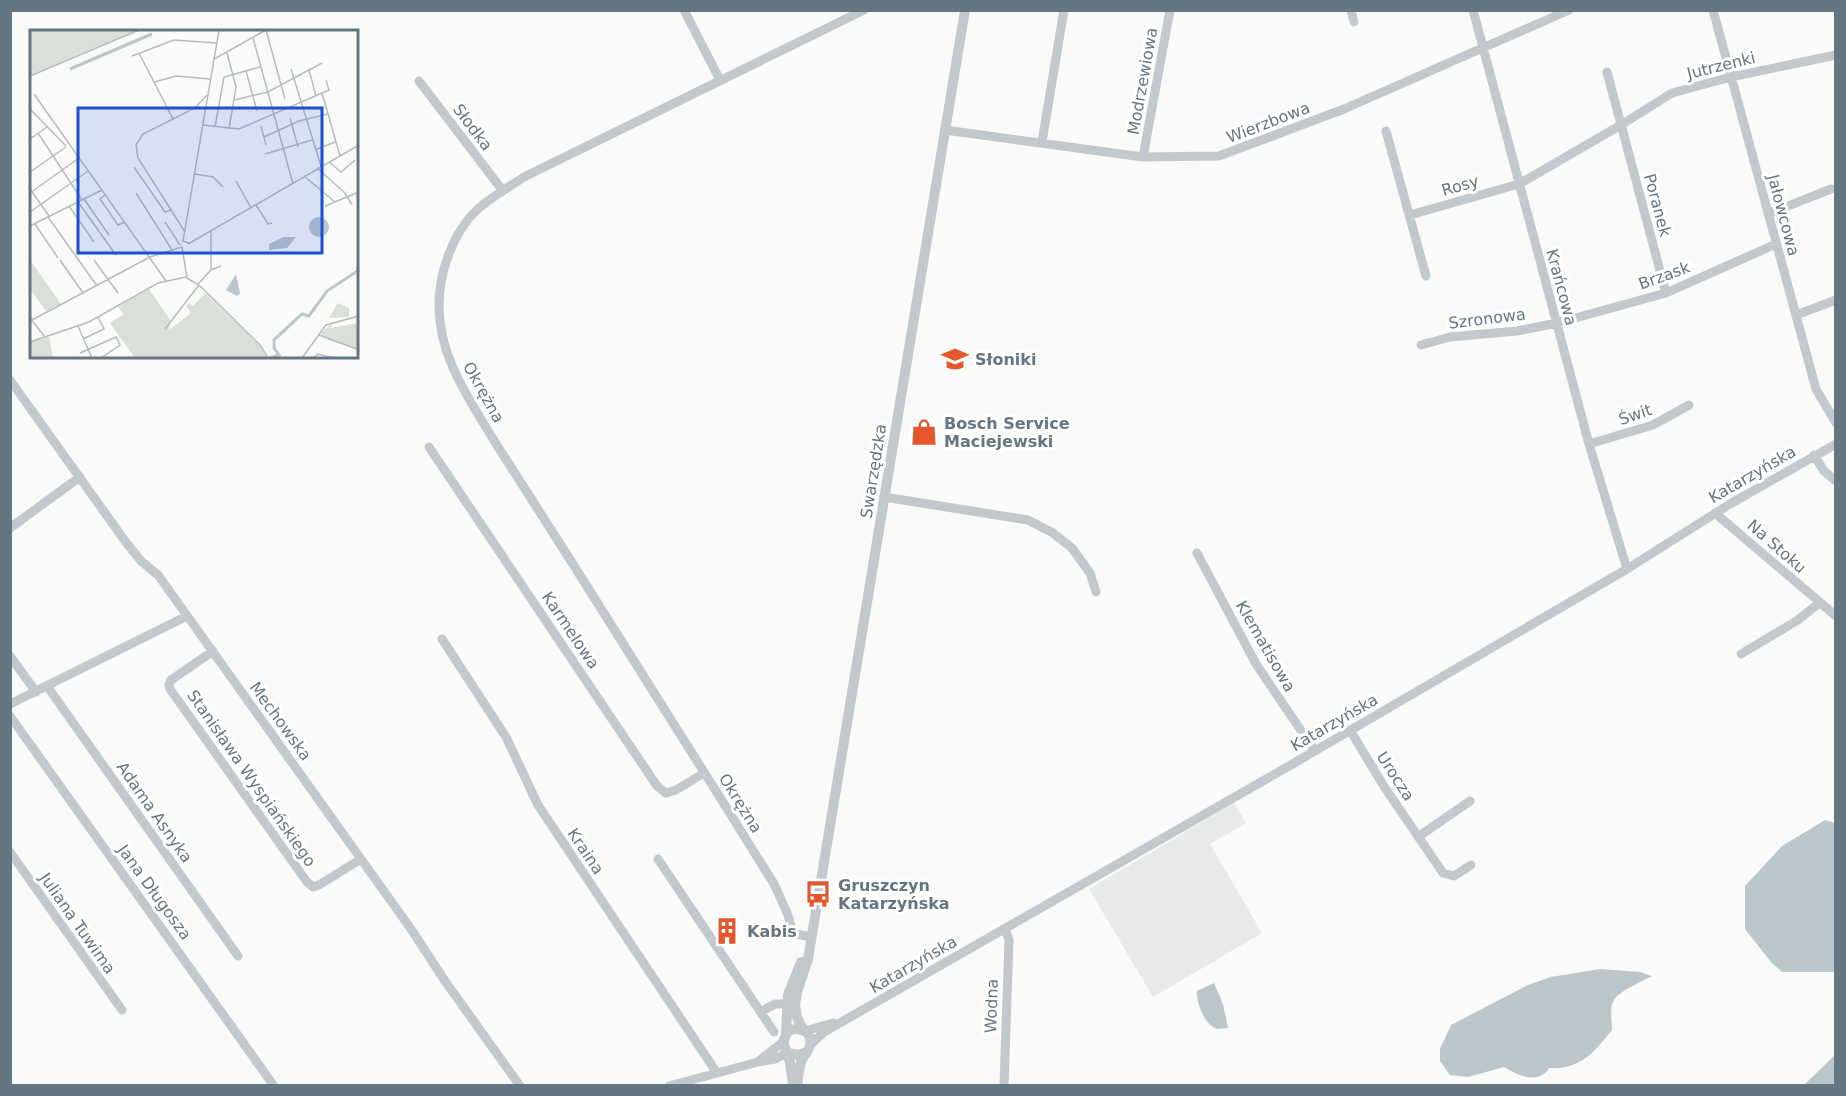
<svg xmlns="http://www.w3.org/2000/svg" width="1846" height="1096" viewBox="0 0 1846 1096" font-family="'DejaVu Sans',sans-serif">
	<rect width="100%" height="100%" fill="#fafaf8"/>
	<path fill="#e8e9e9" d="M1234 803 1246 823 1210 844 1262 933 1153 997 1089 889Z"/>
	<path fill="#bbc7cb" d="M1825 820 1835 823V972H1782L1771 962 1745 929V886L1782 846Z
		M1600 969 1640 972 1652 976C1643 981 1619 991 1614 1000 1609 1007 1612 1022 1612 1030 1594 1052 1581 1070 1549 1068 1547 1071 1545 1074 1542 1075 1530 1082 1514 1073 1504 1067L1468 1077 1450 1075 1440 1061V1049L1451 1025 1528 985 1551 977Z
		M1214 983 1223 1004 1228 1028C1224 1028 1221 1029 1218 1029 1205 1027 1196 1002 1197 991Z
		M1835 1055V1085H1804Z"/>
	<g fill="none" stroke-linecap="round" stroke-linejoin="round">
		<path stroke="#c3c8cc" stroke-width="9" d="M684 10 720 80
			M1351 10 1354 22
			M1473 10 1589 444 1627 569
			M1713 10 1816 389 1836 423
			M1607 72 1666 293
			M419 81 503 191
			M945 130 1143 157 1219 156 1344 109 1569 10
			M1386 131 1426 276
			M1042 142 1064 10
			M1143 157 1170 10
			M1768 214 1831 189
			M1410 215 1519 184 1621 125 1672 93 1731 77 1836 55
			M1796 315 1836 300
			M1421 345 1450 337 1517 331 1557 323 1666 293 1776 244
			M10 380 125 541 141 561 158 575 411 929 445 981 520 1086
			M1589 444 1653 425 1689 405
			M429 447 657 786 666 793 676 790 704 773
			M1814 455 1824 471 1836 481
			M884 497 1028 520 1053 533 1072 548 1090 573 1096 592
			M1715 513 1836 616
			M10 528 80 477
			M1197 553 1256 664 1315 751
			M442 639 506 737 538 805 717 1073
			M213 651 171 680 169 685 170 689 307 882 313 887 319 885 361 859
			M1741 654 1798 620 1819 603
			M10 656 36 692
			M47 686 238 956
			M10 704 187 616
			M10 716 274 1086
			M1350 730 1385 788 1443 873 1454 876 1471 865
			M1418 837 1470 801
			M10 852 122 1010
			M658 859 774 1032
			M811 937 796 934 792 930 788 915 774 884C707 776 639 669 571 561 545 520 519 480 493 439 468 397 439 357 439 306 439 272 453 231 479 208 493 196 509 187 524 177L864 10
			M762 1011 775 1004H793
			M805 1031 833 1023
			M810 1045 824 1032 1296 762 1627 569 1730 504 1836 444
			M760 1060 783 1042
			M669 1086 758 1062 775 1059 787 1053
			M1004 1086 1009 940 1005 929"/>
		<path stroke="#c3c8cc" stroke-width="10" d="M805 1031C785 1008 801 984 808 959L965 10
			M786 1034 788 995 801 962
			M787 1053 790 1062 793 1084
			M797 1086C798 1078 799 1069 801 1062 803 1056 809 1051 810 1045 813 1031 798 1026 788 1031L783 1042 787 1053 799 1055 806 1052"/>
	</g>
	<defs>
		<symbol id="school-bare" viewBox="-9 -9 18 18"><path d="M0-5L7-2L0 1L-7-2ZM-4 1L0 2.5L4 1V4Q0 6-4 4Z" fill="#e4572e" stroke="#fff" stroke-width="2.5" paint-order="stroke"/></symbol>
		<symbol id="shop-bare" viewBox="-9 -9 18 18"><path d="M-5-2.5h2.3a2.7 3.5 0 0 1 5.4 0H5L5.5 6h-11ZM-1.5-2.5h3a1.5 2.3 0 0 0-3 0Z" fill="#e4572e" stroke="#fff" stroke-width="2.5" paint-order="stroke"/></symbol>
		<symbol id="bus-bare" viewBox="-9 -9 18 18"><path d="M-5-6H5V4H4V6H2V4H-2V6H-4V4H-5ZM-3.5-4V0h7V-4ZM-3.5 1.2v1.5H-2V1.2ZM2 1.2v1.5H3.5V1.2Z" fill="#e4572e" stroke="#fff" stroke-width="2.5" paint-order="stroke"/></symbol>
		<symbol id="building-bare" viewBox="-9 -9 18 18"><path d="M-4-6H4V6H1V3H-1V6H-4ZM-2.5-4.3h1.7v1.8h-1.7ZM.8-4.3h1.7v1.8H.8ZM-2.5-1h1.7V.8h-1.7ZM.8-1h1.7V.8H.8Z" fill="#e4572e" stroke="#fff" stroke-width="2.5" paint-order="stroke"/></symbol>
	</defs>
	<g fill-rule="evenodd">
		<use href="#school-bare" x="936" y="340" width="38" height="38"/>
		<use href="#shop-bare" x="905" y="413" width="38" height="38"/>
		<use href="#bus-bare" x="799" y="875" width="38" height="38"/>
		<use href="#building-bare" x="708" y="912" width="38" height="38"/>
	</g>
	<g text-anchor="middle" stroke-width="6" stroke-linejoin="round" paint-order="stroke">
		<g font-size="16" fill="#657683" stroke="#fff">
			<text transform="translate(1721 65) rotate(-14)" y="6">Jutrzenki</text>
			<text transform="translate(1142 81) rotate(-80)" y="6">Modrzewiowa</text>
			<text transform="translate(1268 122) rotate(-21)" y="6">Wierzbowa</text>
			<text transform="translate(473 127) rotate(53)" y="6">Słodka</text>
			<text transform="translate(1460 185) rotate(-16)" y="6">Rosy</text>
			<text transform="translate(1658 205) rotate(75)" y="6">Poranek</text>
			<text transform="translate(1784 215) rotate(75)" y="6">Jałowcowa</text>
			<text transform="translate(1664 275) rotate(-20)" y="6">Brzask</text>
			<text transform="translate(1562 287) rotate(75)" y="6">Krańcowa</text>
			<text transform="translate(1487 318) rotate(-7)" y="6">Szronowa</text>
			<text transform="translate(484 392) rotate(61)" y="6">Okrężna</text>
			<text transform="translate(1635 414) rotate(-19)" y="6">Świt</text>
			<text transform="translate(873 471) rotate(-81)" y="6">Swarzędzka</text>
			<text transform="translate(1752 474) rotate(-30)" y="6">Katarzyńska</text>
			<text transform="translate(1777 546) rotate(41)" y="6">Na Stoku</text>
			<text transform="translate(571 630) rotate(56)" y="6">Karmelowa</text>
			<text transform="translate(1266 646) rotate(60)" y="6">Klematisowa</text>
			<text transform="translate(281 721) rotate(54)" y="6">Mechowska</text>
			<text transform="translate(1334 722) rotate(-30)" y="6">Katarzyńska</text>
			<text transform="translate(1396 776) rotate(57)" y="6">Urocza</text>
			<text transform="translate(252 778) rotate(55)" y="6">Stanisława Wyspiańskiego</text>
			<text transform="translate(741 803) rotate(58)" y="6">Okrężna</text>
			<text transform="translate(155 812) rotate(55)" y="6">Adama Asnyka</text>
			<text transform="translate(586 851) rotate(56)" y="6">Kraina</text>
			<text transform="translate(155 892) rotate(54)" y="6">Jana Długosza</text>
			<text transform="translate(78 923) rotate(55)" y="6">Juliana Tuwima</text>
			<text transform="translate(913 964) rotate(-30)" y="6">Katarzyńska</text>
			<text transform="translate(991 1006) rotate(-88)" y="6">Wodna</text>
		</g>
		<g font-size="16" font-weight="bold" fill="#657683" stroke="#fff" text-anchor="start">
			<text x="975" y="365">Słoniki</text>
			<text x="944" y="429">Bosch Service<tspan x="944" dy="18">Maciejewski</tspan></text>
			<text x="838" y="891">Gruszczyn<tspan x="838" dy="18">Katarzyńska</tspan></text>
			<text x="747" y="937">Kabis</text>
		</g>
	</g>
	<g transform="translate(30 30)">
		<rect width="328" height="328" fill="#fafaf8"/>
		<path d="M0 0H107L0 45ZM0 230 31 274 16 281 0 259ZM119 259 141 291 139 300 161 283 156 276 159 273 163 276 175 263 229 315 237 328H105L80 293 94 284 88 277ZM308 273 319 278V287L299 288ZM302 293 301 298 328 293V320L290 304ZM19 307 23 328H0V313Z" fill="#dadfd7"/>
		<path d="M279 197a10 10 0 1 1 20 0a10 10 0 1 1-20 0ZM253 207H266L257 218 239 220V214ZM206 244 210 263 207 266 196 260Z" fill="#bbc7cb"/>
		<path fill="none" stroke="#bbc7cb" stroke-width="3" d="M40 39 122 4M240 328 249 325 244 318V310L272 284 279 286 297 261 329 240"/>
		<path fill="none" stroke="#b5bdc2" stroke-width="1.5" d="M236 0 255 69M223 8 263 154M109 23 143 89M197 23 206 57 199 99M102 26 144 10 186 13M184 29 236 0M261 39 291 136M279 40 286 66M216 41 227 81M0 46 109 0M124 52 146 46 180 49M292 63 310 126M4 64 136 251M204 70 238 62 292 33M0 79 36 116M260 88 268 117M173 95 209 99 299 60 296 50M231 96 236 115M185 97 194 47 230 37M8 103 52 170M234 107 269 91 298 84M0 109 17 97M285 120 305 112M235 124 282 110M299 132 311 142 325 130M104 137 135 182 141 180M287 138 315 163 322 175M0 142 36 117M165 144 183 147 193 157M274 146 305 172M206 151 221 178M0 159 19 186M0 163 49 128M106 163 142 220M76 164 70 169 88 195 95 192M54 169 79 205M48 172 86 225M226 175 238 194 242 193M39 176 64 212M295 176 329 162M0 182 58 141M18 187 67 256M135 192 150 215M5 194 28 228M0 196 72 160M181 201V240M155 202 108 128 106 115 113 104 165 78 177 65M159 213 153 211 189 0M158 214 329 115M30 230 53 263M64 230 88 263M168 254 181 240 191 236M0 288 15 307M2 290 120 227 152 217 157 248 170 256 230 315 238 328M48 296 62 328M135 299 169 255M289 305 329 320M53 309 74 299 68 287M0 312 59 292 128 253 156 247M50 323 86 307 90 315 71 328M272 328 296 295 329 286M283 328 288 324 304 328"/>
		<path fill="#1d4ed8" fill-opacity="0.15" stroke="#1d4ed8" stroke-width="3" d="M48 78H292V223H48Z"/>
		<rect width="328" height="328" fill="none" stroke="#657683" stroke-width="3"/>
	</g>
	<rect width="1846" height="1096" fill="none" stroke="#657683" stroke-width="24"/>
</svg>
